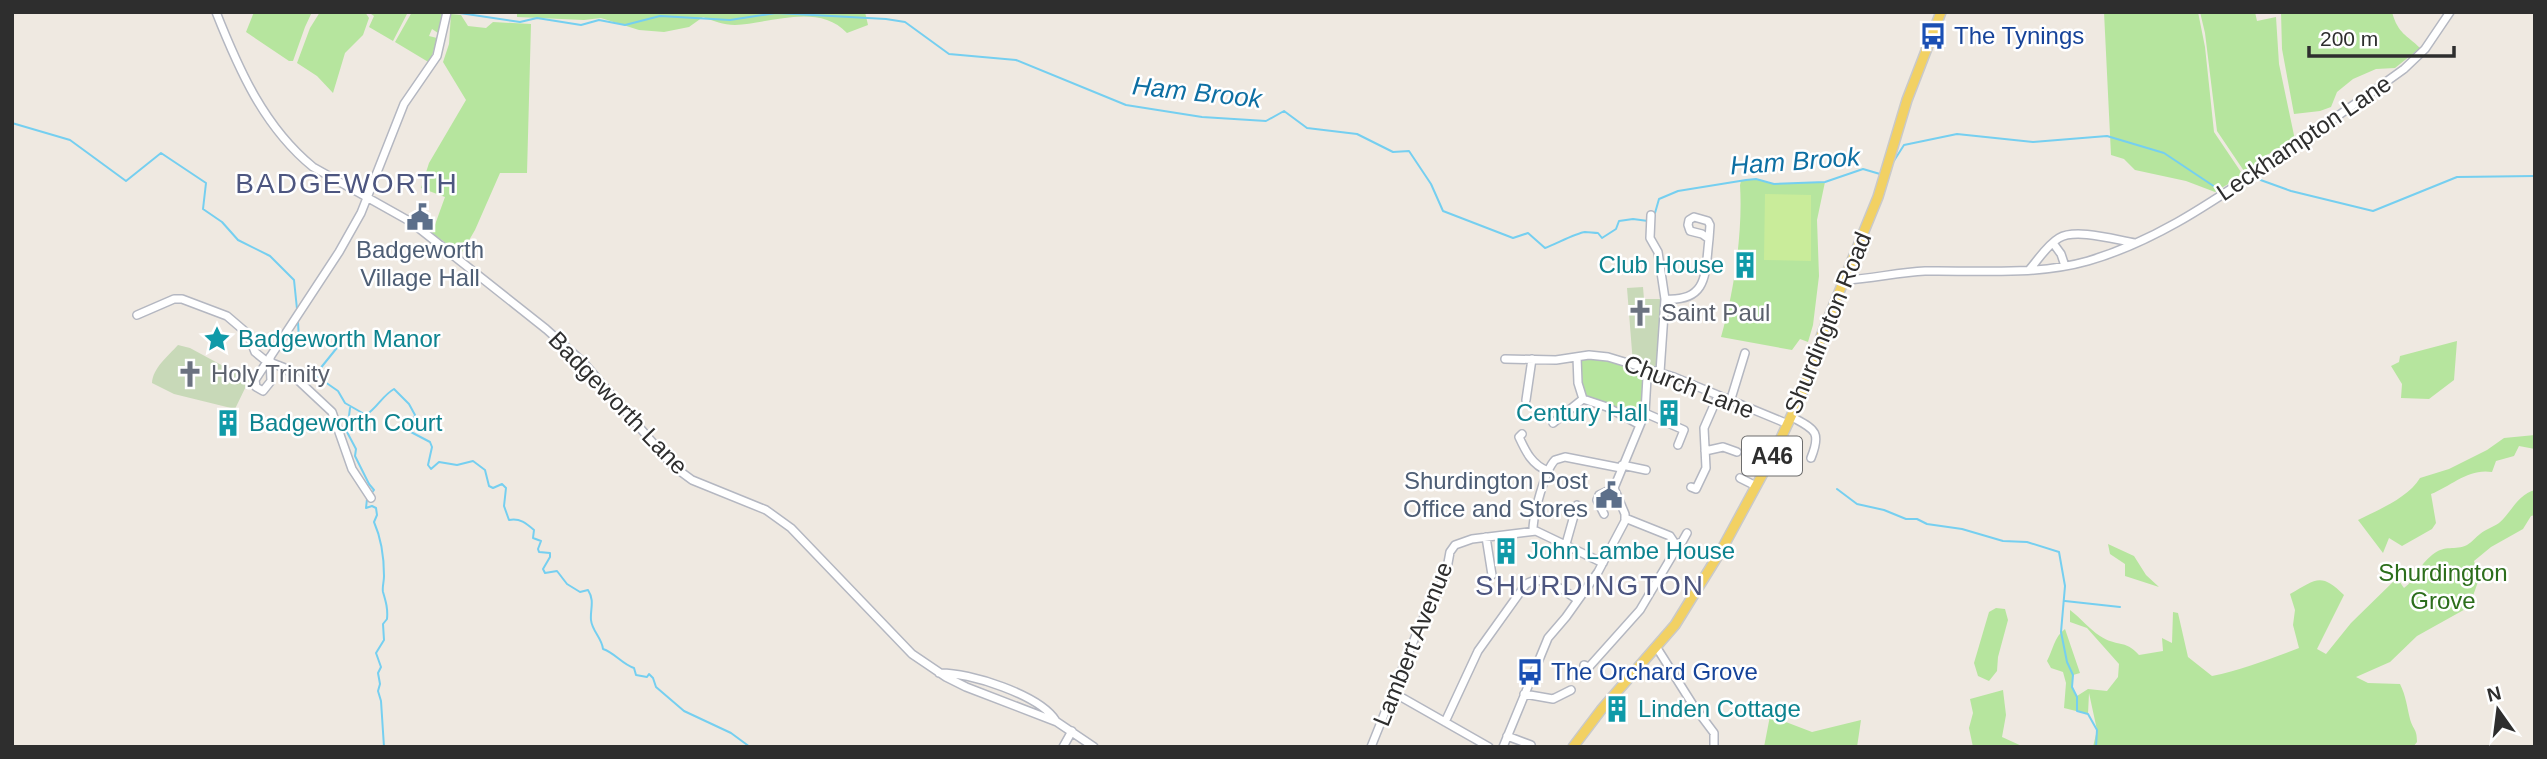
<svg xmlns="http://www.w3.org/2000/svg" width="2547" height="759" viewBox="0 0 2547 759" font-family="Helvetica,sans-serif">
	<rect width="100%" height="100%" fill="#efe9e1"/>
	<path fill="#b6e59e" d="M254 12H312L305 27 293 61H289L246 32Z
		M320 12H365L369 18 363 35 345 53 333 93 317 76 297 63 310 28Z
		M368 12H408L393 41 369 27 374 16Z
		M412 12H443L438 33 432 29 429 36 437 38 430 63 395 42Z
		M517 12H865L868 25 847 33C818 2 769 24 735 25 723 25 714 21 703 17L689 27 664 32 639 30 601 18 584 20 517 17Z
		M2104 12H2198L2205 47 2214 132 2243 175 2215 192 2186 181 2135 170 2124 159 2111 155Z
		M2200 12H2255L2257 21 2276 17 2279 64 2295 140 2265 156 2246 174 2217 131 2205 33Z
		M2281 12H2392C2398 34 2407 35 2420 48L2395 68 2376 69 2353 79 2337 92 2331 107 2320 111 2294 114 2282 49Z
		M451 14 461 15 468 26 486 28 493 22 531 24 527 173H500L475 230 461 254 432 233 445 197 421 188 429 163 466 100 443 62 449 44Z
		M1756 179 1774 184 1825 182 1817 220 1819 276 1813 325 1808 342 1800 339 1792 350 1721 337C1734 292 1743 232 1740 185L1741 181Z
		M2457 341 2454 380 2429 399 2401 398 2402 384 2391 366 2399 362 2400 356Z
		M1589 355 1649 369 1645 413 1629 419 1581 395 1577 357Z
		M2535 435V449L2519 446 2514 456 2496 461 2492 472C2469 468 2451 486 2431 494L2436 523 2432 529 2402 546 2389 538 2383 553 2358 520C2378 510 2408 498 2420 478L2449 469 2487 450 2504 438Z
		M2535 490V515L2531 516 2523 529 2491 547 2474 561 2479 579 2469 607 2417 636 2390 662 2356 677 2368 683 2400 684C2406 696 2407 707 2410 719 2413 730 2417 728 2417 742L2413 747H2093L2097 730 2089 693 2088 714 2064 708 2066 683 2063 672 2051 668 2047 661C2053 650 2054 637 2065 629L2080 673 2073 675 2072 687 2077 696 2088 689 2107 691 2118 677 2119 664 2087 628 2070 622V610C2081 618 2089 629 2100 636 2116 647 2125 639 2139 655L2163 651 2162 638 2172 643 2173 612 2178 613 2188 657 2212 676C2241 670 2270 659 2299 648L2293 625 2295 610 2290 594C2316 579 2321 572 2344 595L2317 649 2326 654 2351 623 2397 578 2404 588C2416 579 2419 565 2432 555 2445 544 2455 551 2467 545 2472 542 2476 537 2480 534 2486 529 2493 527 2499 523 2511 513 2518 494 2535 490Z
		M2108 544 2134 556 2146 575 2159 587 2125 576V564L2110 554Z
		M1996 608 2005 609 2008 620 1998 657 1997 671 1989 681 1978 676 1974 663 1989 612Z
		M2003 690 2006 715 2002 737 2024 747H1973L1969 728 1973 713 1970 699Z
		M1770 716 1812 732 1861 720 1857 747H1764Z"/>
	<path fill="#c8d9b8" d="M1643 287 1644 299H1665L1660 372 1633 364 1627 288Z
		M178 345 190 348 249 380 235 409 174 394 152 383C153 368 168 356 178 345Z"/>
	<path fill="#c9ec9a" d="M1765 194 1811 195V261L1764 260Z"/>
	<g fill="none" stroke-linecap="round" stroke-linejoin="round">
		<path stroke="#75cff0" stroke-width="2" d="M453 12 520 22 537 18 581 25 599 20 625 25 660 16 730 20 776 13 886 19 905 22 949 54 1016 60 1126 105 1202 117 1266 121 1284 111 1307 128 1357 134 1393 152 1409 151 1431 184 1443 211 1513 238 1528 233 1545 248C1556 244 1576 233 1585 232 1589 232 1594 233 1598 233L1602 238 1616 229 1619 221 1633 219 1648 221
			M12 123 70 140 126 181 161 153 206 183 203 209 222 222 238 240 270 256 294 280 297 309
			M1890 167 1904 145 1957 134 2033 142 2107 136 2164 153 2221 191
			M2255 178 2291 191 2373 211 2457 177 2535 176
			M1655 213 1659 199 1678 191 1746 180 1756 179 1774 184 1825 182 1863 169 1880 174
			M298 322 299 340 330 334 340 344 315 375 338 391 345 403 366 415C378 407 382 396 394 389L409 404 415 415 409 431 430 442 432 447 428 465 431 469 439 462 457 465 473 461 485 470 489 486 493 488 502 484 506 488 504 506 509 520C520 518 526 523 534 530L533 538 541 541 538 549 539 552 550 553V557L543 569 545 573 557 571 567 584 580 592 588 590C595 601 590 609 591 620 592 631 602 638 603 649 615 653 622 664 634 668L636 675 647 677 649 674 653 678 656 687 684 711 731 733 750 747
			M350 408 347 432 356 449 355 456 369 484 374 490 370 495
			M356 417 365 415
			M1837 489 1857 504 1884 510 1906 519H1917L1927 524 1962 529 2003 541 2027 542 2059 552 2065 586 2061 632 2067 662 2073 675 2072 687 2077 697V711L2088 714 2097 730 2096 747
			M367 499 366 508 372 506 376 508 377 515 374 522C382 540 384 556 384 576 384 582 382 587 383 592 386 602 388 609 387 619L383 624 384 640 376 653 381 667 378 673 380 684 378 691 381 701 384 747
			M2065 601 2120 607"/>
		<defs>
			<path id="minor" d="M216 12C239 70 264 127 313 167L411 222 546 329 583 362 673 466 692 480 766 510 791 528 912 654 946 677 966 687 1057 722 1094 747
				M1651 215 1650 238 1658 252 1665 299 1660 372
				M2053 243 2061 254 2065 266
				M2029 270C2038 260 2047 245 2059 238 2076 228 2116 240 2135 243
				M1846 280C1872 279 1898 272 1925 271 1980 270 2035 276 2088 261 2153 242 2206 206 2261 169 2309 136 2357 103 2404 69L2425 49 2450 12
				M1665 299C1709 302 1705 272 1709 239L1702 234 1690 231 1688 225 1689 220 1694 217 1708 221 1710 225 1709 239
				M137 315 174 299H182L227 316 248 334 255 352 266 361
				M270 357 271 381 263 391 256 387 255 380 339 252 361 213 404 104 437 56 447 12
				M1577 357 1578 383 1583 399 1607 407 1640 425
				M1505 359 1556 360 1589 355 1608 357 1674 377 1788 424
				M272 363 285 368 332 412 352 469 371 498
				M1526 400 1532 359
				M1730 402 1745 353
				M1645 413 1684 430 1678 445
				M1792 417C1814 429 1822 431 1811 458
				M1553 423 1583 399
				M1522 434 1519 437C1526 452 1532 465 1548 471
				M1705 451 1723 447 1737 452
				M1622 465 1646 470
				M1740 478 1756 486
				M1691 487 1696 489 1706 468 1704 428 1718 396
				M1604 514 1597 500 1599 495 1614 488
				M1533 530C1533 515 1545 470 1555 460L1565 457 1621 468
				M1486 537 1492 575
				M1566 544 1577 505
				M1675 544 1682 542 1687 533
				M1657 648 1693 705 1714 733V747
				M1584 665 1589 667 1640 610 1675 551 1674 542 1670 536 1625 518
				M939 673C969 672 1040 695 1056 721
				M1394 693 1489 747
				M1524 694 1553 699 1571 690
				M1445 722 1478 651 1526 584C1543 573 1564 591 1578 600
				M1507 736 1531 745
				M1063 747 1072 731
				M1371 747 1420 625 1446 574 1450 552 1455 545 1472 539 1536 531 1603 563
				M1503 747 1548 638 1566 617 1598 572 1625 521V514L1614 488 1645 413 1647 377 1649 369"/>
			<path id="major" d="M1573 747 1601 710 1675 625 1722 549 1774 453 1802 393 1822 334 1878 197 1907 100 1941 12"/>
		</defs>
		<use href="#minor" stroke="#b4b7c1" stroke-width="10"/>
		<use href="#major" stroke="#c9c9c9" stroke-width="12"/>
		<use href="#minor" stroke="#fff" stroke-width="7"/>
		<use href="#major" stroke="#f2d163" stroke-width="9"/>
	</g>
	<defs>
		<symbol id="bus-bare" viewBox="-9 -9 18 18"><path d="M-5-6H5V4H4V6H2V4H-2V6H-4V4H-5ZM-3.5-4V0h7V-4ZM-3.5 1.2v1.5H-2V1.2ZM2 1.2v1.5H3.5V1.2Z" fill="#1a4fb4" stroke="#fff" stroke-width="2.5" paint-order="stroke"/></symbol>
		<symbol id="civic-bare" viewBox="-9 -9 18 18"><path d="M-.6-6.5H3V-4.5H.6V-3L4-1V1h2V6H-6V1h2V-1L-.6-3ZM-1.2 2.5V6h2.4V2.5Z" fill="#5c6f8a" stroke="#fff" stroke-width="2.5" paint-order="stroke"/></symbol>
		<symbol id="building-bare" viewBox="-9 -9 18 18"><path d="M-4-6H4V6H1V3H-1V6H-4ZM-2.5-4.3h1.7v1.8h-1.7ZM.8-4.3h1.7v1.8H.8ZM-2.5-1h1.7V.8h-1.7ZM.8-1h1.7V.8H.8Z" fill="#0f9aa8" stroke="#fff" stroke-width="2.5" paint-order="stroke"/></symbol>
		<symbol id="church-bare" viewBox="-9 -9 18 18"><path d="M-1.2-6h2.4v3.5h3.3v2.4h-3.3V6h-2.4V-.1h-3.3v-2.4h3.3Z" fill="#6b7280" stroke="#fff" stroke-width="2.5" paint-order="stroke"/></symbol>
		<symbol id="sight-bare" viewBox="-9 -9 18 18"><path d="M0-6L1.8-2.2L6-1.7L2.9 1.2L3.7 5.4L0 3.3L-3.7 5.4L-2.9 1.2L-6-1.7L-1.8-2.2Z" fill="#0f9aa8" stroke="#fff" stroke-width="2.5" paint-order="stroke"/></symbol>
	</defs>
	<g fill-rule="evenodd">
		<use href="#bus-bare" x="1914" y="17" width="38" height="38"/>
		<use href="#civic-bare" x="401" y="198" width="38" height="38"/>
		<use href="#building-bare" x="1726" y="246" width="38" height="38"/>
		<use href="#church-bare" x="1621" y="294" width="38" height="38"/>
		<use href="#sight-bare" x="198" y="320" width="38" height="38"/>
		<use href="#church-bare" x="171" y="355" width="38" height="38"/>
		<use href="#building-bare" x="1650" y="394" width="38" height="38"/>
		<use href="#building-bare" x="209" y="404" width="38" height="38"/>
		<use href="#civic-bare" x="1590" y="476" width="38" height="38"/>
		<use href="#building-bare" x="1487" y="532" width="38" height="38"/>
		<use href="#bus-bare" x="1511" y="653" width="38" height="38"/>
		<use href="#building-bare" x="1598" y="690" width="38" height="38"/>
	</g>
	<g text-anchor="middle" stroke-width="5" stroke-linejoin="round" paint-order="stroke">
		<rect fill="#fff" stroke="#6d6d6d" stroke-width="2" x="1742" y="436.5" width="60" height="39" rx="5"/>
		<g font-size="23" font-weight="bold" fill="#2e2e2e">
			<text x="1772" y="464">A46</text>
		</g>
		<g font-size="24" fill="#164399" stroke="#fff" text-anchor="start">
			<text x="1954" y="44">The Tynings</text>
			<text x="1551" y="680">The Orchard Grove</text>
		</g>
		<g font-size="24" fill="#2e2e2e" stroke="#fff">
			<text transform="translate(2304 138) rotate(-34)" y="8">Leckhampton Lane</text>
			<text transform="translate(1828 323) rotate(-68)" y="8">Shurdington Road</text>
			<text transform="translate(1689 387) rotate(21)" y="8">Church Lane</text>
			<text transform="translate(618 403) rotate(46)" y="8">Badgeworth Lane</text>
			<text transform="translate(1413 644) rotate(-68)" y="8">Lambert Avenue</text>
		</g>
		<g font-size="24" fill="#4e5e75" stroke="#fff">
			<text x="420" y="258">Badgeworth<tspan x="420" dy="28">Village Hall</tspan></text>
			<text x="1588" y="489" text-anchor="end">Shurdington Post<tspan x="1588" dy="28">Office and Stores</tspan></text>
		</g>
		<g font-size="24" fill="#0d838f" stroke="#fff" text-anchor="start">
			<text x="1724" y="273" text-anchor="end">Club House</text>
			<text x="238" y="347">Badgeworth Manor</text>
			<text x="1648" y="421" text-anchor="end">Century Hall</text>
			<text x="249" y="431">Badgeworth Court</text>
			<text x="1527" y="559">John Lambe House</text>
			<text x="1638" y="717">Linden Cottage</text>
		</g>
		<g font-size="24" fill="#5b616d" stroke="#fff" text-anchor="start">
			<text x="1661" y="321">Saint Paul</text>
			<text x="211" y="382">Holy Trinity</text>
		</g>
		<g font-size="24" fill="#2c6e1b" stroke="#fff">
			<text x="2443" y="581">Shurdington<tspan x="2443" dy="28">Grove</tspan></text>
		</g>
		<g font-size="26" font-style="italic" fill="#0d6fa3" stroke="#fff">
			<text transform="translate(1197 92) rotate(6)" y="9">Ham Brook</text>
			<text transform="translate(1795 161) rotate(-4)" y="9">Ham Brook</text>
		</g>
		<g font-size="28" letter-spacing="2" fill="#4d5680" stroke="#fff">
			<text x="347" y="193">BADGEWORTH</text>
			<text x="1590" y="595">SHURDINGTON</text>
		</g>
	</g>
	<rect width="2547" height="759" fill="none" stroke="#2e2e2e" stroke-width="28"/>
	<g transform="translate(2498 710) rotate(346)" stroke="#ffffff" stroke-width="5" paint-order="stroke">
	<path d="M0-5L12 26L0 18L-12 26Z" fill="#2e2e2e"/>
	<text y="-10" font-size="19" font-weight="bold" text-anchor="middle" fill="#2e2e2e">N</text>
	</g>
	<path d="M2309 46v10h145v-10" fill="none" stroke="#2e2e2e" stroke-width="3.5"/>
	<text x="2320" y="46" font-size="21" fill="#2e2e2e" stroke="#ffffff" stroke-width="5" paint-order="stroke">200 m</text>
</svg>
